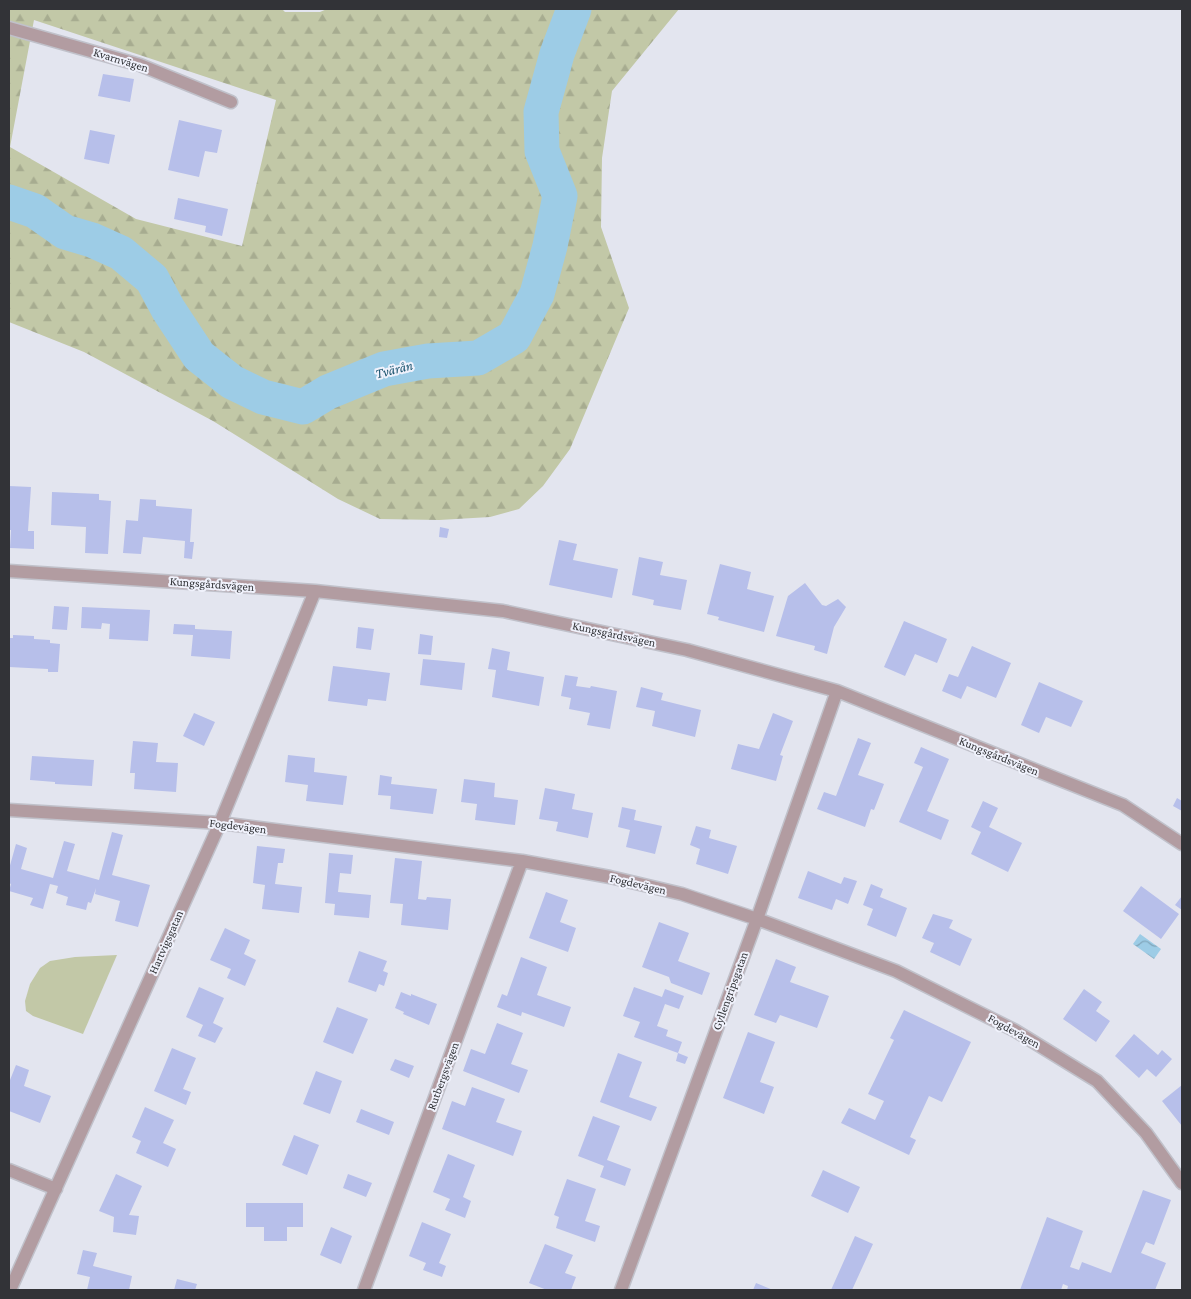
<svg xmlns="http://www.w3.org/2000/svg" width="1191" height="1299" viewBox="0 0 1191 1299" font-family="'Crimson Pro',serif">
	<defs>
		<pattern id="forest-firs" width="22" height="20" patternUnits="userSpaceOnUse" patternTransform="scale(1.25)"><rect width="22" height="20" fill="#c2c8a7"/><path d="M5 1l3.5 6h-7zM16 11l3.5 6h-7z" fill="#a7ac90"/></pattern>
		<pattern id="water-waves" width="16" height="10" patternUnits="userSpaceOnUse" patternTransform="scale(1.25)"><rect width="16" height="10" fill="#9dcce6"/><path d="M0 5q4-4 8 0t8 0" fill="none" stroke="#81a6bb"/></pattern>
	</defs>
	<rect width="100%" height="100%" fill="#e3e5ef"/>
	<path fill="#c2c8a7" d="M117 955 83 1034 33 1016 26 1011 25 1001 30 984 40 968 50 961 75 957Z"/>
	<path fill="url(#forest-firs)" fill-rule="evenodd" d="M9 9H282L285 12H320L327 9H679L612 91 602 158 601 227 629 308 570 449 543 486 519 509 490 517 439 520 380 519 338 499 213 421 84 352 9 322ZM34 20 276 100 242 246 136 219 10 147Z"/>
	<path fill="url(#water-waves)" d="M1140 934 1161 949 1154 959 1133 944Z"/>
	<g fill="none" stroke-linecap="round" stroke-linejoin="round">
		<path stroke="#9dcce6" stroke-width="35" d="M9 202 35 211 65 232 92 240 121 253 152 279 168 309 199 356 232 382 263 397 303 407 328 392 384 369 428 361 478 358 514 337 537 294 550 246 560 196 542 151 541 112 557 54 574 9"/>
	</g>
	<path fill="#b7bfea" d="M103 74 134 79 130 102 98 96Z
		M179 120 222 130 217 153 205 151 199 177 168 170Z
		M90 130 115 135 109 164 84 159Z
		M178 198 228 209 222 236 205 232 206 226 174 219Z
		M9 486 31 487 28 531H34V549L10 548 11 530H9Z
		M52 492 99 494V500L111 501 108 554 85 553 86 527 51 525Z
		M140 499 156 500V506L192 509 190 542H194L192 559 184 558 185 541 143 537 141 554 123 553 126 520 138 521Z
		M440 527 449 529 447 538 439 537Z
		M559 540 577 544 573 560 618 569 612 598 549 585Z
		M639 557 663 562 660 575 687 580 681 610 653 605 654 600 632 595Z
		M720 564 751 572 747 589 774 596 764 632 718 620 719 617 707 614Z
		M805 583 822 605 826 606 838 599 846 607 834 627 827 654 814 650 815 646 776 636 788 596Z
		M54 606 69 607 67 630 52 629Z
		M82 607 150 610 148 641 109 639 110 624 102 623 101 629 81 628Z
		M904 621 947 639 937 663 915 654 905 676 884 667Z
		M174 624 195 625V629L232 631 230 659 191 656 193 635 173 634Z
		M358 627 374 629 371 650 356 648Z
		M420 634 433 636 431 655 418 654Z
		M13 635 34 636V639L50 640V643L60 644 58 672H48V669L9 667V638H13Z
		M972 646 1011 663 996 698 967 686 961 699 942 691 949 674 958 677Z
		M492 648 510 652 507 670 544 677 539 706 492 697 496 670 488 669Z
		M423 659 465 663 462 690 420 685Z
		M333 666 390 673 386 701 368 699 367 706 328 701Z
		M565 675 578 677 576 686 590 688 591 686 617 691 610 729 587 725 590 713 569 709 571 698 561 696Z
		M1039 682 1083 701 1071 727 1046 717 1039 733 1021 725Z
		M641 687 663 693 661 700 701 710 695 737 652 726 655 711 636 707Z
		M194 713 215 722 204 746 183 736Z
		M773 713 793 721 780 755 783 756 776 781 731 769 738 744 759 749Z
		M858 738 871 743 858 775 884 784 874 810 871 809 865 827 817 809 824 792 836 796Z
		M133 741 158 743 156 762 178 763 176 792 134 789 135 773H130Z
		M921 747 949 759 927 811 949 820 941 840 899 822 923 767 914 763Z
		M288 755 315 758 314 772 347 776 343 805 306 801 308 785 285 782Z
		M32 756 94 760 92 786 55 784V782L30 780Z
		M380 775 392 777 391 784 437 789 433 814 390 809 391 796 378 795Z
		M464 779 495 783 494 797 518 800 515 825 475 820 477 804 461 802Z
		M545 788 575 794 572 809 593 813 588 838 556 831 558 822 539 819Z
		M1177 798 1182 801V811L1173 806Z
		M983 801 998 808 989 827 1022 843 1008 872 971 854 981 832 971 827Z
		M622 807 636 810 634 820 662 826 655 854 626 847 630 830 618 827Z
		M696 826 711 830 709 838 737 846 728 874 696 864 700 849 690 845Z
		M112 832 123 835 112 875 150 885 138 927 115 921 120 901 95 894 96 888 91 903 88 902 86 910 66 905 68 897 56 893 58 886 50 884 43 909 30 905 33 898 9 891 11 884 9 883V869L16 844 27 848 21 869 53 878 64 841 75 844 67 871 99 880Z
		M257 846 285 849 283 863H278L275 884 302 887 299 913 262 909 265 885 253 883Z
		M329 853 353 855 351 874 340 873 338 892 371 895 369 918 334 915 335 904 325 903Z
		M395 858 422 861 418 899 426 900 427 897 451 899 448 930 401 925 403 904 390 903Z
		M808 871 841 884 844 877 857 881 848 904 836 899 832 910 798 898Z
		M871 884 883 889 880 897 907 908 896 937 867 925 873 909 863 905Z
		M1141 886 1179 914 1161 939 1123 911Z
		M546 892 568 900 560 922 576 928 568 952 529 938Z
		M1182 896V910L1175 905Z
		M933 914 953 920 949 928 972 939 960 966 930 952 934 943 922 938Z
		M659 922 689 933 678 961 710 973 702 995 671 983 669 977 642 967Z
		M225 928 250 940 244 954 256 960 245 986 227 978 231 969 210 960Z
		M359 951 387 961 383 971 388 973 384 986 379 984 376 992 348 982Z
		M521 957 547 967 537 995 571 1007 564 1027 522 1012 521 1016 497 1007 502 994 507 996Z
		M776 959 796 967 790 982 829 996 817 1028 780 1015 776 1023 754 1015Z
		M199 987 224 998 213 1023 223 1028 215 1043 198 1036 203 1025 186 1017Z
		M634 987 662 997 665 989 684 996 679 1009 665 1004 657 1026 668 1030 666 1036 682 1042 678 1053 634 1037 640 1022 623 1016Z
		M1084 989 1102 1002 1096 1011 1110 1021 1096 1042 1063 1019Z
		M401 992 411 996V994L437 1004 429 1025 403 1014 404 1012 395 1008Z
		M337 1007 368 1019 353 1054 323 1042Z
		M904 1010 971 1042 942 1102 929 1096 910 1137 916 1140 909 1155 841 1123 849 1108 875 1120 884 1101 868 1094 894 1040 890 1038Z
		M497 1023 523 1033 511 1064 528 1070 519 1093 463 1071 471 1049 485 1054Z
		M748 1032 775 1042 760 1082 774 1087 764 1114 723 1098Z
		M1134 1034 1158 1055 1162 1050 1172 1059 1156 1077 1147 1069 1139 1078 1115 1056Z
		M172 1048 196 1058 183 1089 191 1092 186 1105 154 1091Z
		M618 1053 642 1062 629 1097 657 1107 651 1121 600 1102Z
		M678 1053 688 1057 685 1064 676 1061Z
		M395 1059 414 1066 409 1078 390 1070Z
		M16 1065 29 1070 24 1086 51 1096 40 1123 9 1111V1080H10Z
		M316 1071 342 1081 330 1114 303 1104Z
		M1182 1085V1126L1162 1101Z
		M472 1087 505 1099 496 1122 522 1131 513 1156 442 1129 452 1101 465 1106Z
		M145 1107 174 1120 163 1143 176 1149 168 1167 136 1153 141 1141 132 1137Z
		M361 1109 394 1122 389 1135 356 1122Z
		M593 1116 620 1126 607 1160 631 1169 625 1186 600 1177 604 1166 578 1156Z
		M294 1135 319 1145 307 1175 282 1165Z
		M448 1154 475 1165 463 1197 471 1201 465 1218 445 1210 450 1199 433 1192Z
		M823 1170 860 1187 848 1213 811 1196Z
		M116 1174 142 1186 129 1215 139 1216 136 1235 113 1232 114 1217 99 1211Z
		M348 1174 372 1183 366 1197 343 1188Z
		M567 1179 596 1189 585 1221 600 1226 595 1242 556 1228 559 1217 554 1215Z
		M1143 1190 1171 1200 1154 1245 1146 1242 1141 1253 1166 1263 1155 1290H1067L1068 1286 1063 1284 1061 1290H1020L1047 1217 1083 1231 1070 1267 1079 1270 1082 1262 1111 1273Z
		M246 1203H303V1227H287V1241H264V1227H246Z
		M422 1222 451 1234 439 1263 446 1266 442 1277 423 1270 426 1263 409 1256Z
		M331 1227 352 1236 341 1264 320 1255Z
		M855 1236 873 1244 852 1290H831Z
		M545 1244 573 1255 565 1273 576 1277 571 1290H547L529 1283Z
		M83 1250 97 1253 93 1266 132 1276 129 1290H87L90 1277 77 1274Z
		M177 1279 197 1284 195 1290H174Z
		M756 1283 773 1290H753Z"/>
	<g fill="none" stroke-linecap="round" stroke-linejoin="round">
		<defs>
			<path id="minor" d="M9 28 140 65 231 102
				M9 571 315 591 503 611 687 650 837 691 1123 805 1182 844
				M9 810 220 823 522 861 610 877 682 894 757 919 896 971 1014 1030 1097 1081 1146 1133 1182 1183
				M9 1170 56 1189
				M10 1290 220 823 315 591
				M364 1290 522 861
				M621 1290 757 919 837 691"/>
		</defs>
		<use href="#minor" stroke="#c0c1ca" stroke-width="15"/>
		<use href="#minor" stroke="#b29ca1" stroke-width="12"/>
	</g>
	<g text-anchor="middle" stroke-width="4" stroke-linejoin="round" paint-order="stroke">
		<g font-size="12" fill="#323337" stroke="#f0f2fc">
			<text transform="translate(121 60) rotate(17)" y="4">Kvarnvägen</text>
			<text transform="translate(212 584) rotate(4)" y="4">Kungsgårdsvägen</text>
			<text transform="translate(614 634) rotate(12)" y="4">Kungsgårdsvägen</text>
			<text transform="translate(999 756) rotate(22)" y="4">Kungsgårdsvägen</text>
			<text transform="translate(238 826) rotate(7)" y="4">Fogdevägen</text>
			<text transform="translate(638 884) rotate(13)" y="4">Fogdevägen</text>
			<text transform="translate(166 942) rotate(-66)" y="4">Hartvigsgatan</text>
			<text transform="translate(730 991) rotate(-70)" y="4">Gyllengripsgatan</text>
			<text transform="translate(1014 1031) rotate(29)" y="4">Fogdevägen</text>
			<text transform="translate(443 1076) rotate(-70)" y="4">Rutbergsvägen</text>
		</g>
		<g font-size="14" font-style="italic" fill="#19526d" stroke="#f0f2fc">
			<text transform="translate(394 369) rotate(-14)" y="5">Tvärån</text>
		</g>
	</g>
	<rect width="1191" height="1299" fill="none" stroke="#323337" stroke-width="20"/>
</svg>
